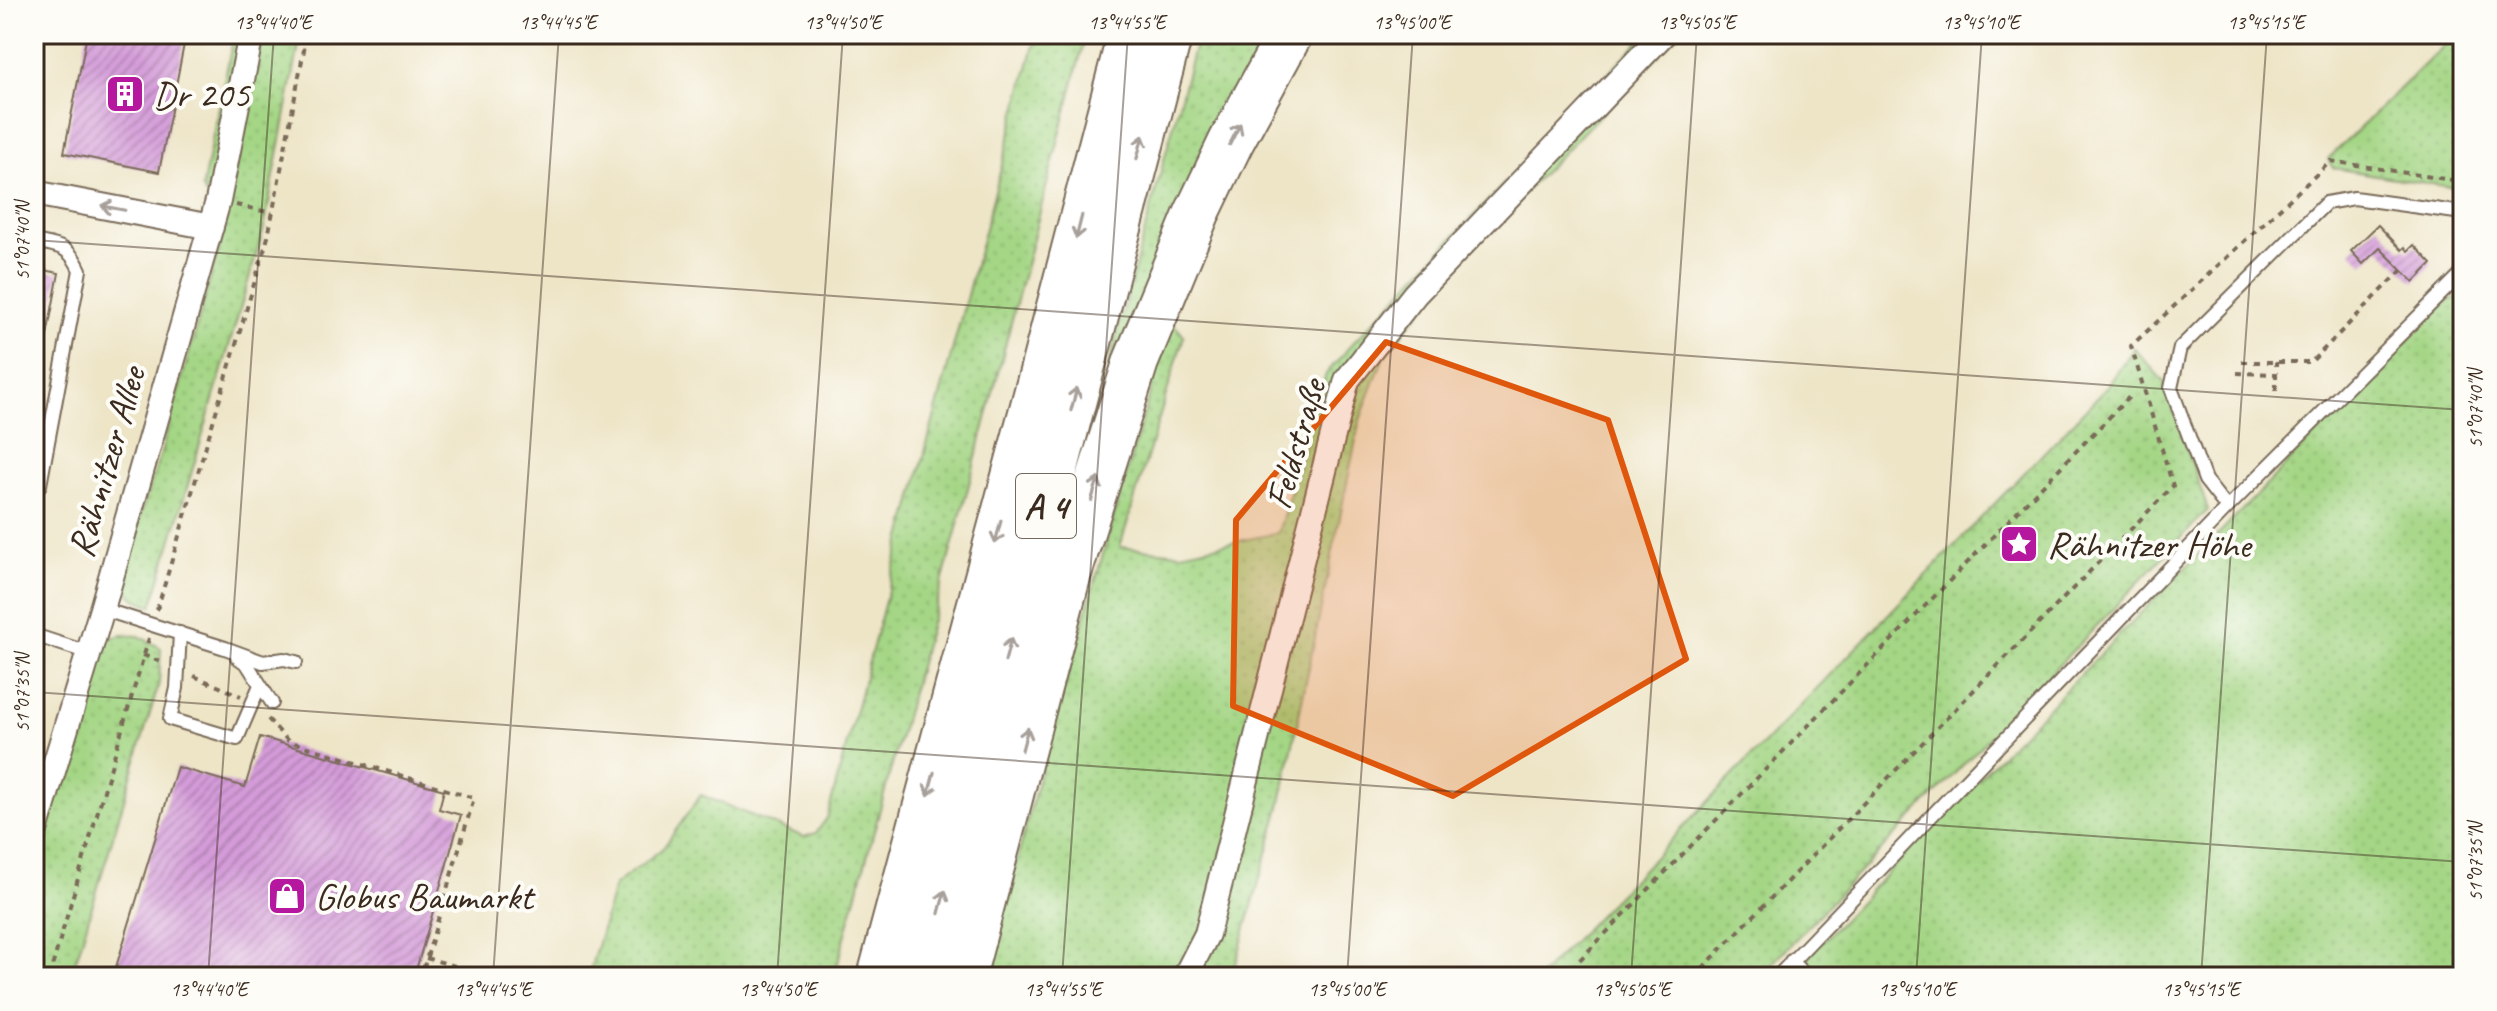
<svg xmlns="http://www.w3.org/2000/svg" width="2497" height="1011" viewBox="0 0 2497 1011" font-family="Caveat,sans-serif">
	<defs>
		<pattern id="grass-dots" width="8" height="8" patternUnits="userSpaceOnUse" patternTransform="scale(2)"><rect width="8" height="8" fill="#a4d685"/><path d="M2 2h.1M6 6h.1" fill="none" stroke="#8eb872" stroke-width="1.8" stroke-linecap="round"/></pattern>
		<pattern id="building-hatch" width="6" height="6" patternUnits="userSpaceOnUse" patternTransform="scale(2)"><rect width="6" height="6" fill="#d49bd9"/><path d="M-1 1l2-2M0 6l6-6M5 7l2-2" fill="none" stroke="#ad7faf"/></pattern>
	</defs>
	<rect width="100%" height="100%" fill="#fdfcf7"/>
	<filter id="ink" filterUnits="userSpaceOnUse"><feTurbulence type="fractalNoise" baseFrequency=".0125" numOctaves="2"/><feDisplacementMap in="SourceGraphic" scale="16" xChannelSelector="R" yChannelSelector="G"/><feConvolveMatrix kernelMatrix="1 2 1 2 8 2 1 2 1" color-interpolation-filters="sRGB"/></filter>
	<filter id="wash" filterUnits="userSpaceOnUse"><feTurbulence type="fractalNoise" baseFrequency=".006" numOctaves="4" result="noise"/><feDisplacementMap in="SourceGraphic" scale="32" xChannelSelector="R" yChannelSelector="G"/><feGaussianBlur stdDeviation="1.8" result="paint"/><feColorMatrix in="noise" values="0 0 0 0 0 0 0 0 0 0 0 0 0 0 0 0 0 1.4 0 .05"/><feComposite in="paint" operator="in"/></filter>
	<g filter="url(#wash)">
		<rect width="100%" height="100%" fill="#eee5c7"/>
		<path fill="url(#grass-dots)" stroke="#708052" stroke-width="2" d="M234 34H243L214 171 206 195 202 188Z
			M263 34H301L264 228 152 606 135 599 127 590 123 569 161 453 220 244Z
			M1037 34H1086L971 477 834 977H588L615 885 663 848 701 795 804 837 816 833 827 818Z
			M1198 34H1272L1116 367H1108Z
			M1646 34H1679L1469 249 1383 359 1360 420 1280 807 1232 977H986L1049 739 1171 321 1184 336 1120 547 1181 553 1278 533 1326 374 1351 345Z
			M2456 34H2463V189L2333 168 2328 159Z
			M2459 297 2463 298V977H1789L1927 831 2446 302Z
			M2134 348 2164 382 2208 510 1759 977H1539L2107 387Z
			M123 635 139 636 161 648 159 683 71 977H34V866L100 647 111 638Z"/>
		<g id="blocks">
			<path fill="url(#building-hatch)" d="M87 34H186L159 172 64 153Z
				M2378 225 2402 250 2405 247 2408 251 2414 245 2432 264 2414 282 2380 248 2363 264 2351 251Z
				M34 268 59 273 42 362 34 361Z
				M260 737 444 790 439 809 461 815 414 977H113L177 767 245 787Z"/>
		</g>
	</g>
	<g filter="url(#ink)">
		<use href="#blocks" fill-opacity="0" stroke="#7a6b59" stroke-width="2"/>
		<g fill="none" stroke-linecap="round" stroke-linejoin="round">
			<defs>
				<path id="service" d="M34 241C58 246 69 245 80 270L40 485 34 492
					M2227 508 2205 480 2171 388 2180 348 2326 203 2354 198 2463 213
					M102 609 225 648 263 662 284 659 296 662
					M180 633 177 688 170 719 237 739 260 685
					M34 635 89 653
					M237 657 247 664 272 703
					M1791 961 1807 977
					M1777 977 2227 508 2463 272"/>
				<path id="minor" d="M34 193 211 227
					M34 834 102 609 218 201 251 34
					M1185 977 1207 934 1347 380 1415 294 1663 34"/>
				<path id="motorway" d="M880 977 1041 376 1130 34
					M922 977 1170 34
					M963 977 1069 573 1136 361 1197 213 1231 142 1290 34"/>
			</defs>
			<use href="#service" stroke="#7a6b59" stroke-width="16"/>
			<use href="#minor" stroke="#7a6b59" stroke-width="28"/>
			<use href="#motorway" stroke="#7a6b59" stroke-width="48"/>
			<path stroke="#7a6b59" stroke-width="4" stroke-dasharray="6 6" stroke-linecap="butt" d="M236 205 272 213
				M2242 362H2311L2402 270
				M2237 373 2276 374
				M2276 390V362
				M157 610 268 237 307 34
				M143 655 163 663
				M194 676 241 696
				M268 719 288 741 474 798 421 977
				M426 958 495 977
				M49 977 149 638
				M1563 977 2130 396
				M1694 977 2173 486 2131 346 2331 161 2463 182"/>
			<use href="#service" stroke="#fff" stroke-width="12"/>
			<use href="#minor" stroke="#fff" stroke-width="24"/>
			<use href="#motorway" stroke="#fff" stroke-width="44"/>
		</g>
		<defs><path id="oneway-shaft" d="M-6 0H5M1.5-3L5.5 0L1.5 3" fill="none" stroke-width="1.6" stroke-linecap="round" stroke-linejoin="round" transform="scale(2)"/></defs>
		<g stroke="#a79f9a">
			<use href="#oneway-shaft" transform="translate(1235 134) rotate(-63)"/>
			<use href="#oneway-shaft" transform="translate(1140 147) rotate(-75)"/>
			<use href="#oneway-shaft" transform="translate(113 208) rotate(-169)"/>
			<use href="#oneway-shaft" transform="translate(1079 227) rotate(104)"/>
			<use href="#oneway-shaft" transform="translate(1074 399) rotate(-75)"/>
			<use href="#oneway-shaft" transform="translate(1095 489) rotate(-73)"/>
			<use href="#oneway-shaft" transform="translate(998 532) rotate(105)"/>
			<use href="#oneway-shaft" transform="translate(1008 650) rotate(-75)"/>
			<use href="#oneway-shaft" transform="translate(1025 739) rotate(-75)"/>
			<use href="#oneway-shaft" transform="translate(931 784) rotate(105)"/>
			<use href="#oneway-shaft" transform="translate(942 902) rotate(-75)"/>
		</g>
	</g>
	<path fill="#df570d" fill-opacity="0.2" stroke="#df570d" stroke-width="6" stroke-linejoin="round" d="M1386 342 1608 420 1686 659 1453 796 1233 706 1236 520Z"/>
	<path fill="none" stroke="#3b2a1e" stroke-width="2" stroke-opacity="0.45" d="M34 240 2463 410M34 692 2463 862M208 977 274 34M493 977 559 34M777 977 843 34M1062 977 1128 34M1347 977 1413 34M1631 977 1697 34M1916 977 1982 34M2201 977 2267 34"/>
	<defs>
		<symbol id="building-square" viewBox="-11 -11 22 22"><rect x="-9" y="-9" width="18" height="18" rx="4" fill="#b5179e" stroke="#fdfcf7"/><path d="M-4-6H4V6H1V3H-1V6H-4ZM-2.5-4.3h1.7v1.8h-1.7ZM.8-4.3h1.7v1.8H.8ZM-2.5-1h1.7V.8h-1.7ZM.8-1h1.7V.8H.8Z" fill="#fff"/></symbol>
		<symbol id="sight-square" viewBox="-11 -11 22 22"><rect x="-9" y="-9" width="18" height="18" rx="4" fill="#b5179e" stroke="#fdfcf7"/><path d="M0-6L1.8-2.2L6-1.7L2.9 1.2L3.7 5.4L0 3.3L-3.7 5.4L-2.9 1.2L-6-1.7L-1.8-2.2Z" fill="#fff"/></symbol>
		<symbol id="shop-square" viewBox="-11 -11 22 22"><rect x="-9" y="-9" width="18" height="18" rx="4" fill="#b5179e" stroke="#fdfcf7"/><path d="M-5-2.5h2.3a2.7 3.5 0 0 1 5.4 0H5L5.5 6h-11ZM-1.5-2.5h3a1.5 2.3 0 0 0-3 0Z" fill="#fff"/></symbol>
	</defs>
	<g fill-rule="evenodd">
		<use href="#building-square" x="103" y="72" width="44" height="44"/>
		<use href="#sight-square" x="1997" y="522" width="44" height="44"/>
		<use href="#shop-square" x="265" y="874" width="44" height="44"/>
	</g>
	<g text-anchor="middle" stroke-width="8" stroke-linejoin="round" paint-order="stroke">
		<rect fill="#fdfcf7" stroke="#75695f" stroke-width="2" x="1016" y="474" width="60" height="64" rx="6"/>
		<g font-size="36" font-weight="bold" fill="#3b2a1e">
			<text x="1046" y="519">A 4</text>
		</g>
		<g font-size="38" fill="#3b2a1e" stroke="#fdfcf7" text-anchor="start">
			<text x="153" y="107">Dr 205</text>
			<text x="2047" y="557">Rähnitzer Höhe</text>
			<text x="315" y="909">Globus Baumarkt</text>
		</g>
		<g font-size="38" fill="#3b2a1e" stroke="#fdfcf7">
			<text transform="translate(1295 444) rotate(-74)" y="13">Feldstraße</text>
			<text transform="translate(106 462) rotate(-74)" y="13">Rähnitzer Allee</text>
		</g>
	</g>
	<rect width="2497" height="1011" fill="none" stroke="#fdfcf7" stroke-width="88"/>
	<rect x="44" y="44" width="2409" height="923" fill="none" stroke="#3b2a1e" stroke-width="3"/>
	<g font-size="20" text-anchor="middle" fill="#3b2a1e">
		<text x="273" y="29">13°44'40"E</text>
		<text x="558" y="29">13°44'45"E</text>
		<text x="843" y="29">13°44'50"E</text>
		<text x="1127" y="29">13°44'55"E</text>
		<text x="1412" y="29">13°45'00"E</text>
		<text x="1697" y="29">13°45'05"E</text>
		<text x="1981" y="29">13°45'10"E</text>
		<text x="2266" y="29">13°45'15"E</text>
		<text transform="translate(22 241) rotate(-90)" y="7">51°07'40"N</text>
		<text transform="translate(2475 409) rotate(-90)" y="7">51°07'40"N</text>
		<text transform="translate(22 693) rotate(-90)" y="7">51°07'35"N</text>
		<text transform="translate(2475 862) rotate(-90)" y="7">51°07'35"N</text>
		<text x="209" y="996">13°44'40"E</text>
		<text x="493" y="996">13°44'45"E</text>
		<text x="778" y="996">13°44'50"E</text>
		<text x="1063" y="996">13°44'55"E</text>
		<text x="1347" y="996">13°45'00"E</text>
		<text x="1632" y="996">13°45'05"E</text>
		<text x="1917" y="996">13°45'10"E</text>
		<text x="2201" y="996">13°45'15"E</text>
	</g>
</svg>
